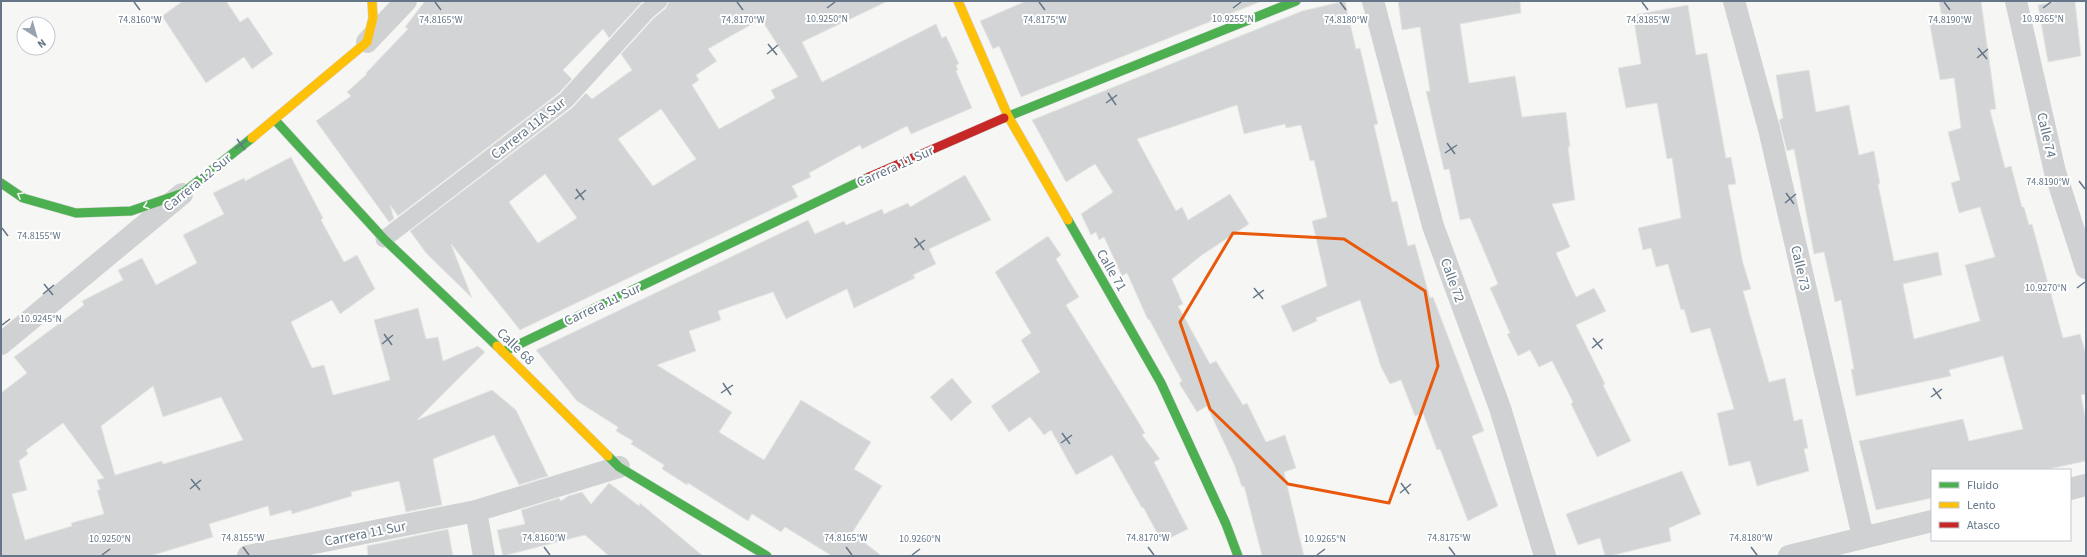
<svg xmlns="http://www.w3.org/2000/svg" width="2087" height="557" viewBox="0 0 2087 557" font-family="'Source Sans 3',sans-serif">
	<rect width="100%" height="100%" fill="#f6f6f5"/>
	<path fill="#d3d4d5" stroke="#e6e6e4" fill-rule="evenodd" d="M183 1H226L240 22 248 17 273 54 252 69 244 57 206 83 162 16Z
		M425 1H643L609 38 603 29 563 70 572 79 559 93 398 216 390 205 394 219 389 222 316 121 351 96 347 92 367 74 366 73 408 29 405 27Z
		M669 1H888L802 42 822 82 936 24 942 38 946 36 959 64 956 65 958 70 956 71 972 108 911 134 907 126 862 149 860 145 809 173 811 177 792 186 798 197 520 330 451 244 472 298 426 253 410 231 572 108 586 93 592 99 632 70 621 54 654 18 666 8ZM761 19 798 77 771 90 775 98 719 129 692 85 699 80 696 75 717 61 708 49ZM661 109 696 159 653 186 618 139ZM545 174 577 218 538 243 509 202Z
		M1026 1H1262L1021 97 999 46 993 49 980 21Z
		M1345 1 1356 49 1360 48 1378 124 1374 125 1392 202 1397 201 1408 246 1415 244 1430 298 1433 297 1484 431 1472 436 1498 506 1468 521 1440 449 1437 450 1423 413 1415 416 1401 380 1390 384 1381 367 1360 300 1316 318 1317 321 1293 332 1281 306 1327 286 1312 221 1327 217 1314 160 1310 161 1301 125 1286 128 1285 124 1244 134 1237 105 1137 139 1176 211 1182 207 1188 220 1230 194 1249 224 1202 255 1172 279 1183 304 1178 306 1210 364 1216 361 1243 405 1247 403 1266 442 1285 435 1296 468 1284 472 1304 556H1262L1244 486 1242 487 1234 464 1207 406 1197 412 1179 383 1182 381 1149 319 1148 320 1127 273 1122 276 1104 237 1099 240 1096 232 1091 235 1081 214 1113 192 1095 164 1066 182 1032 120 1302 11Z
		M1398 1H1520L1521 13 1460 24 1469 83 1515 76 1522 117 1566 112 1570 147H1568L1575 200 1552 204 1570 247 1556 253 1576 297 1594 288 1606 311 1576 325 1605 384 1603 385 1631 441 1597 457 1571 404 1573 402 1552 361 1539 367 1530 350 1518 356 1507 334 1510 333 1490 288 1498 284 1470 218 1460 220 1449 169 1444 170 1426 91H1430L1420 27 1402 30Z
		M1939 1H1981L1996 109 1990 110 2005 168 2011 166 2022 207H2024L2029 225 2032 224 2063 338 2080 334 2086 354V394L2081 395 2086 421V461L2044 470H1932V498L1876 510 1859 441 1963 419 1969 441 2023 429 2003 356 1949 370 1951 376 1856 396 1851 369H1854L1841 300 1835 302 1824 252 1814 254 1794 149 1787 151 1779 120 1783 118 1776 75 1809 70 1816 112 1849 105 1859 155 1874 151 1880 184H1878L1894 261 1938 252 1942 275 1903 284 1914 339 1980 321 1965 265 1995 257 1980 207 1959 213 1951 183 1960 180 1948 132 1961 128 1954 78 1940 80 1929 20 1942 18Z
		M2060 1H2075L2081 56 2048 62 2038 5Z
		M1688 5 1696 55 1707 53 1726 158 1731 157 1736 184 1728 185 1743 263 1751 289 1743 291 1769 382 1785 378 1794 421 1802 419 1808 448 1804 449 1809 471 1757 486 1750 461 1729 466 1717 413 1734 409 1710 328 1691 333 1684 309 1681 310 1668 264 1656 267 1651 248 1643 250 1638 228 1681 218 1672 158 1667 159 1657 103 1626 108 1618 68 1641 64 1633 15Z
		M291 157 323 218 321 220 344 262 357 255 375 289 340 314 332 300 291 322 312 368 324 365 333 395 390 380 374 320 418 308 426 339 438 337 443 361 478 346 485 352 417 420 492 390 516 410 548 476 519 485 494 435 433 459 442 505 406 512 399 481 351 492 352 496 292 514 291 510 270 516 268 506 209 524 213 537 150 556H1V393L27 373 14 357 84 305 82 301 123 280 118 270 142 258 156 285 197 263 183 235 224 214 213 193 244 178 245 181ZM153 386 163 417 221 397 243 440 163 464 162 461 115 475 101 426ZM63 423 104 478 97 480 100 490H97L104 514 71 523 72 526 25 540 12 494 27 490 19 461 28 454 26 450Z
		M965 175 991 220 929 249 936 264 913 275 915 278 854 308 847 289 786 319 773 292 718 311 721 320 689 331 696 351 657 365 732 412 719 432 764 460 801 400 871 442 854 469 882 486 852 533 882 556H832L785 527 781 532 752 514 748 521 688 483 687 485 662 469 664 465 631 444 633 441 616 431 618 427 577 401 536 350 808 220 815 234 844 221 846 225 882 209 884 214 908 203 910 207Z
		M1048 236 1061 255 1056 259 1079 297 1066 305 1136 418 1145 433 1142 435 1160 459 1154 462 1188 529 1162 542 1143 507 1142 508 1112 455 1076 475 1051 430 1044 435 1030 417 1009 432 991 406 1040 372 1021 340 1031 333 995 272Z
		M952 378 972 402 951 421 930 397Z
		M1682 471 1701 514 1669 528 1671 541 1610 556H1605L1600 538 1578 545 1566 514Z
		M609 483 639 506 640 503 703 556H609L585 535 503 556 497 530 525 524 521 510 559 498 561 501 568 496 582 492 591 504Z
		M448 529 453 556H368L367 546Z"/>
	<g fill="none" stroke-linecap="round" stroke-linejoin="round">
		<defs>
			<path id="fast" d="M1004 118 1296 1
				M275 120 384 239 497 346
				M1 183 23 198 76 213 131 211 183 193 252 138
				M1068 220 1161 383 1226 524 1238 556
				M503 352 869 177
				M608 456 619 467 767 556"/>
			<path id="slow" d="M958 1 1008 116 1068 220
				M252 138 367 42 373 18 372 1
				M497 346 608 456"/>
			<path id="jam" d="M869 177 1004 118"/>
		</defs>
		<use href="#fast" stroke="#d1d3d5" stroke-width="10"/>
		<use href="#slow" stroke="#d1d3d5" stroke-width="10"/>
		<use href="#jam" stroke="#d1d3d5" stroke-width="10"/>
		<path stroke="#d0d1d2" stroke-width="17" d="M384 239 566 100 647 11 659 1"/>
		<path stroke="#d0d1d2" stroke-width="22" d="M1373 1 1433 226 1500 408 1545 556
			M1734 1 1769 129 1863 537
			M2016 1 2055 172 2086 268
			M367 42 406 1
			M1 344 182 194
			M2070 489 2086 485
			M476 511 484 556
			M248 556 476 511 619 467
			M1789 556 1932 521"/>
		<use href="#fast" stroke="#4caf50" stroke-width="9"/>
		<use href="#slow" stroke="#ffc107" stroke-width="9"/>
		<use href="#jam" stroke="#c62828" stroke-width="9"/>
	</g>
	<defs><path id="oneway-chevron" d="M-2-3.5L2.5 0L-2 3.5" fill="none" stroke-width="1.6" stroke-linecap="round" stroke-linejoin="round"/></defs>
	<g stroke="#f6fbf6">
		<use href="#oneway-chevron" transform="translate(20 195) rotate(-150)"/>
		<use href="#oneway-chevron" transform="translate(146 206) rotate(161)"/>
	</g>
	<path fill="none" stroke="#e8590c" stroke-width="3" stroke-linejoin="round" d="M1233 233 1344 239 1425 291 1438 366 1389 503 1288 484 1210 409 1180 322Z"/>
	<path fill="none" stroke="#647687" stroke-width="1.5" d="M134 2 140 10M435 2 441 10M737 2 743 10M1039 2 1045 10M1340 2 1346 10M1642 2 1648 10M1944 2 1950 10M827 8 835 2M1233 8 1241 2M2043 8 2051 2M768 44 777 55M1978 48 1987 59M767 54 778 45M1977 58 1988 49M1108 93 1116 105M1106 103 1117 95M237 139 245 150M1447 143 1455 154M235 149 247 140M1445 153 1457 145M2079 181 2085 189M576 189 584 200M1786 193 1794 204M575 199 586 190M1785 203 1796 194M2 228 8 236M915 238 924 250M914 248 925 240M44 284 53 295M1254 288 1263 299M2077 288 2085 282M43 294 54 285M1253 298 1264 290M2 325 10 319M384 334 392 345M1593 338 1602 349M382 344 393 335M1592 348 1603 339M723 383 731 395M1933 388 1941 399M721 393 733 385M1931 397 1942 389M1062 433 1070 444M1061 443 1072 435M191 479 200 490M1401 483 1409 494M190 489 201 480M1400 493 1411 484M243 547 249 555M544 547 550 555M846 547 852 555M1148 547 1154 555M1449 547 1455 555M1751 547 1757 555M102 555 110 549M912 555 920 549M1317 555 1325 549"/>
	<g text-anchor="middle" stroke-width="4" stroke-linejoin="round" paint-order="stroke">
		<g font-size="14" fill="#647687" stroke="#fff">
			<text transform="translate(528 128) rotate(-38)" y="5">Carrera 11A Sur</text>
			<text transform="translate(2047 135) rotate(77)" y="5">Calle 74</text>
			<text transform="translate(895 166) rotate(-24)" y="5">Carrera 11 Sur</text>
			<text transform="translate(197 182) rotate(-39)" y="5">Carrera 12 Sur</text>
			<text transform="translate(1801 268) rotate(77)" y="5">Calle 73</text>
			<text transform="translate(1112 270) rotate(60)" y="5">Calle 71</text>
			<text transform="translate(1453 280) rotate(70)" y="5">Calle 72</text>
			<text transform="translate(602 304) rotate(-25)" y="5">Carrera 11 Sur</text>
			<text transform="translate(516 346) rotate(44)" y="5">Calle 68</text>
			<text transform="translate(365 533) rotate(-11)" y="5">Carrera 11 Sur</text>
		</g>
	</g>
	<g font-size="10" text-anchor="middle" fill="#647687" stroke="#fff" stroke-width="4" stroke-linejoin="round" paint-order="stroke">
		<text x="827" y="22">10.9250°N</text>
		<text x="1233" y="22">10.9255°N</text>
		<text x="2043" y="22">10.9265°N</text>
		<text x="140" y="23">74.8160°W</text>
		<text x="441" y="23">74.8165°W</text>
		<text x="743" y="23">74.8170°W</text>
		<text x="1045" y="23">74.8175°W</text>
		<text x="1346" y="23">74.8180°W</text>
		<text x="1648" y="23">74.8185°W</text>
		<text x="1950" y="23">74.8190°W</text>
		<text x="2048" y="185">74.8190°W</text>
		<text x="39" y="239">74.8155°W</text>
		<text x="2046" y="291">10.9270°N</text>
		<text x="41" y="322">10.9245°N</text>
		<text x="243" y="541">74.8155°W</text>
		<text x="544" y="541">74.8160°W</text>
		<text x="846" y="541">74.8165°W</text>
		<text x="1148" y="541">74.8170°W</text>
		<text x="1449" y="541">74.8175°W</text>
		<text x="1751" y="541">74.8180°W</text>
		<text x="110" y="542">10.9250°N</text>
		<text x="920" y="542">10.9260°N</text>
		<text x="1325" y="542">10.9265°N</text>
	</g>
	<rect width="2087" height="557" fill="none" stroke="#647687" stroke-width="4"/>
	<rect x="1931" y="469" width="140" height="72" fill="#ffffff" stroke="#c1c8cf"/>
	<rect x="1939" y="482" width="20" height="6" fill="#4caf50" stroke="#c1c8cf"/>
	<text x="1967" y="489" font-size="12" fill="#647687">Fluido</text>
	<rect x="1939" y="502" width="20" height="6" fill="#ffc107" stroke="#c1c8cf"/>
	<text x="1967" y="509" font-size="12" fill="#647687">Lento</text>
	<rect x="1939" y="522" width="20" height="6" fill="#c62828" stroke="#c1c8cf"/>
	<text x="1967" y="529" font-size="12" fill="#647687">Atasco</text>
	<g transform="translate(36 36) rotate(143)"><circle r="19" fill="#ffffff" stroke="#c1c8cf"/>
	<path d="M0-3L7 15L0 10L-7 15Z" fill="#97a3ae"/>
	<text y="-6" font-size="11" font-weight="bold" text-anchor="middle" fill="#647687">N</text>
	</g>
</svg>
